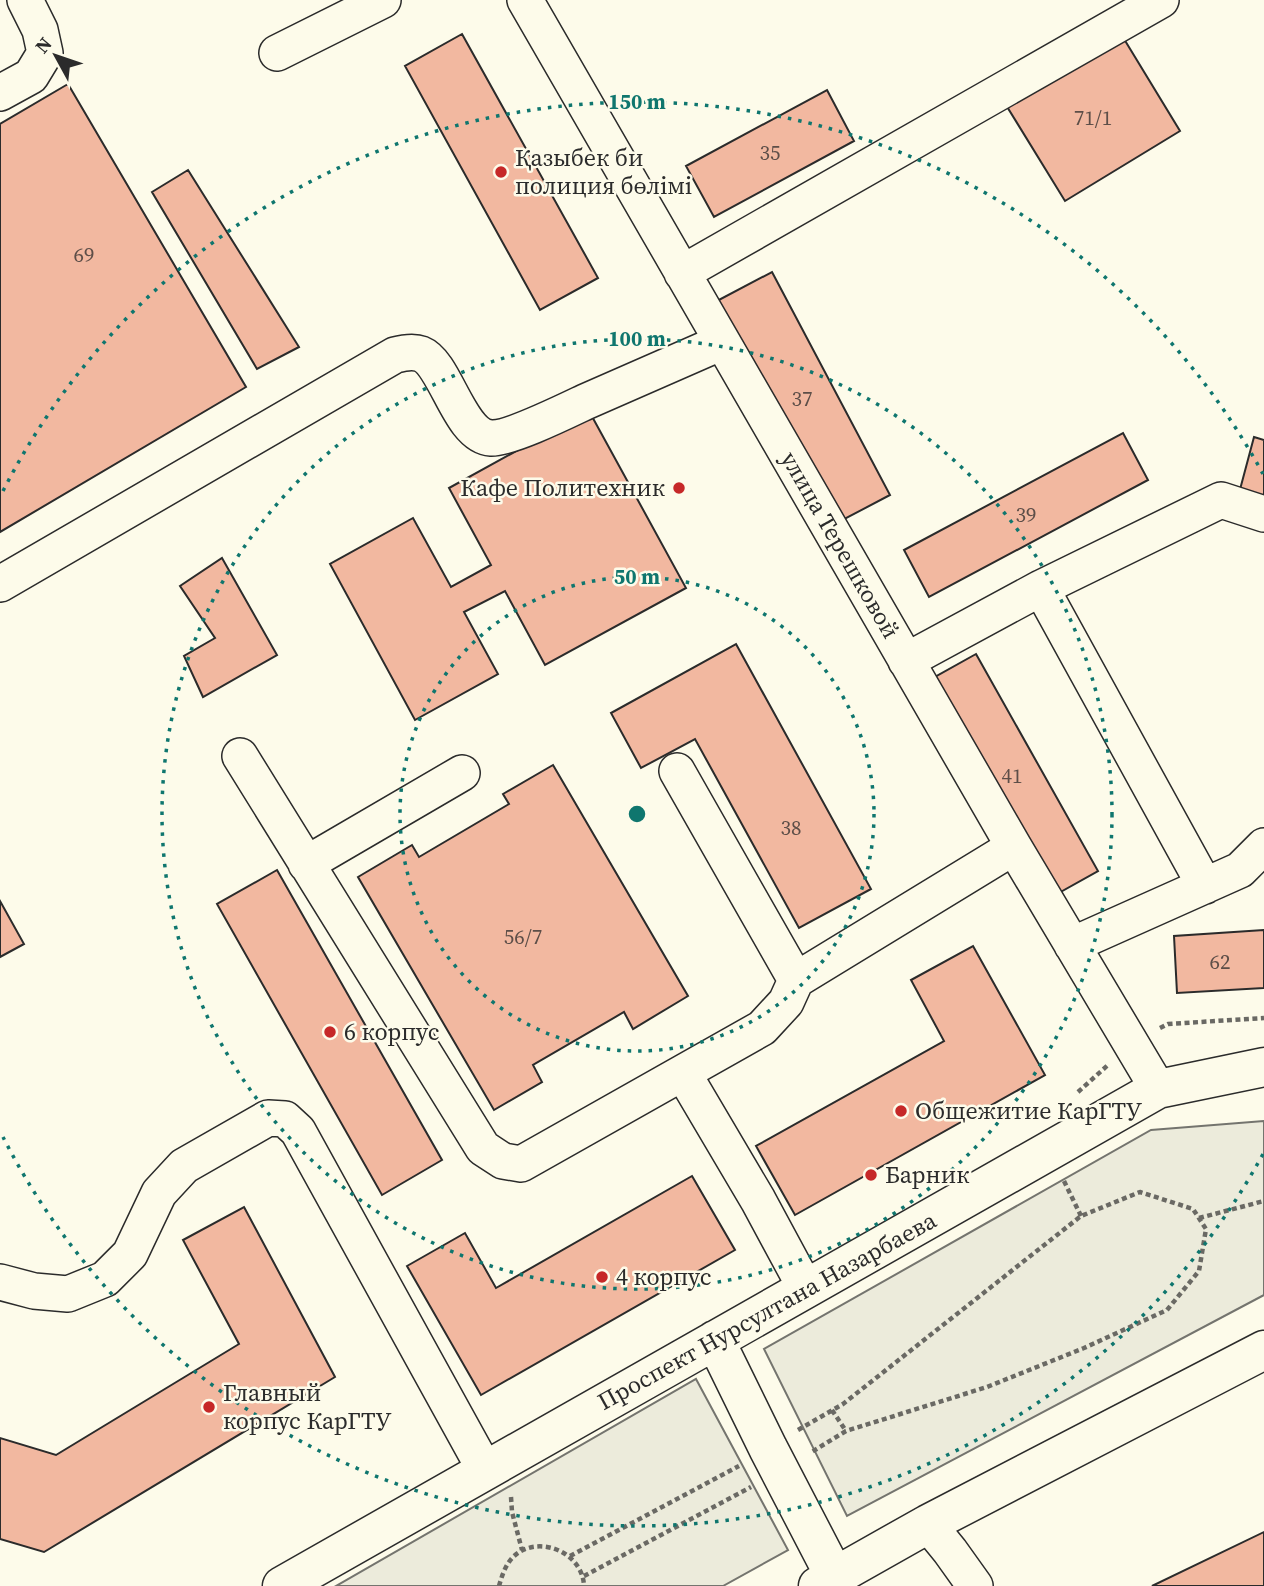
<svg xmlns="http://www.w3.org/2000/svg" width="1264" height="1586" viewBox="0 0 1264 1586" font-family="'Source Serif 4',serif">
	<rect width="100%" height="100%" fill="#fdfbea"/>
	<path fill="#ecebdb" stroke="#74746e" stroke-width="2" d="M1264 1121V1295L847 1516 764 1349 1151 1130Z
		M696 1379 788 1550 723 1586H336Z"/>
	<path fill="#f2b8a0" stroke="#2b2b2b" stroke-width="2" d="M462 34 598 278 540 310 405 66Z
		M1121 34 1180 131 1065 201 1006 105Z
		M68 84 246 387 0 532V124Z
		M827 90 854 141 714 217 686 166Z
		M188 170 299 347 257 369 152 192Z
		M772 272 890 495 833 525 715 302Z
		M589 411 686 588 545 665 505 591 464 612 498 674 415 720 330 564 413 518 451 587 491 565 449 488Z
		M1123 433 1148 480 929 597 904 550Z
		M1254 437 1264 440V504L1238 497Z
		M222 558 277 655 203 697 184 656 215 638 180 586Z
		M736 644 871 889 799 928 695 739 641 768 611 713Z
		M976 654 1098 871 1048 899 926 682Z
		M553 765 688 996 633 1029 624 1012 533 1065 542 1082 494 1110 358 877 412 845 419 857 509 804 503 794Z
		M277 870 442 1160 382 1195 217 904Z
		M0 901 24 944 0 957Z
		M1264 930V988L1177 993 1174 936Z
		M973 946 1045 1075 795 1215 756 1146 944 1041 911 980Z
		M692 1176 735 1250 481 1395 407 1266 465 1233 496 1288Z
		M244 1207 335 1377 44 1552 0 1539V1438L56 1455 239 1344 183 1240Z
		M1264 1532V1586H1152Z"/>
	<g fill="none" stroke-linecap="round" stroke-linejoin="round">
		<defs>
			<path id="minor" d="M525 0 1014 847 1158 1089
				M277 53 383 0
				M0 93 31 76 45 53 40 30 25 0
				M682 273 1161 0
				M0 584 395 355C403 353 413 351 421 354 446 364 459 436 491 438 509 439 566 411 585 402 631 382 677 362 722 342
				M1041 588 1205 886
				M906 661 1041 588 1221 500 1264 514
				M240 756 483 1148 503 1161 521 1164 762 1028 786 1002 796 980 1014 847
				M677 771 796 980
				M306 864 462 773
				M1072 945 1240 870 1264 846
				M683 1073 758 1200 806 1289
				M0 1282 34 1291 68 1294 105 1279 130 1254 159 1193 184 1166 268 1118 285 1119 298 1131 485 1470
				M928 1524 950 1551 975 1586"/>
			<path id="major" d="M715 1340 768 1448 835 1577
				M282 1586 1158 1089 1264 1067
				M818 1586 928 1524 1264 1350"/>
		</defs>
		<use href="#minor" stroke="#2b2b2b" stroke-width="38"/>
		<use href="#major" stroke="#2b2b2b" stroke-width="41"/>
		<path stroke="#6a6964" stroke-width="4.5" stroke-dasharray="5 3.5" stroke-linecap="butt" d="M1160 1028 1168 1024 1264 1018
			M1078 1092 1108 1065
			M1064 1181 1081 1216
			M1199 1218 1264 1201
			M832 1410 846 1431
			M798 1430 843 1404 1081 1216 1140 1192 1193 1209 1206 1229 1199 1271 1167 1310 1084 1348 987 1387 846 1431 810 1453
			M511 1497 512 1512 522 1550
			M570 1556 739 1466
			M584 1576 751 1487
			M499 1586C503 1572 508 1557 523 1550 549 1538 583 1557 584 1586"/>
		<use href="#minor" stroke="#fdfbea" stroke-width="35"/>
		<use href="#major" stroke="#fdfbea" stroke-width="38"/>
	</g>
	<g fill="none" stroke="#0f766e" stroke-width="3.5" stroke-dasharray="3.5 7">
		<circle cx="637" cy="814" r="237"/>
		<circle cx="637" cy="814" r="475"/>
		<path d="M1263 1154A712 712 0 0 1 3 1137M3 491A712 712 0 0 1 1263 474"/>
	</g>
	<g fill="#c62828" stroke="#fdfbea" stroke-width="2.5">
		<circle cx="501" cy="172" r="7"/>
		<circle cx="679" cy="488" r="7"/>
		<circle cx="330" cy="1032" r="7"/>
		<circle cx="901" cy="1111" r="7"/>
		<circle cx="871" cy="1175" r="7"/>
		<circle cx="602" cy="1277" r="7"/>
		<circle cx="209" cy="1407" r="7"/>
	</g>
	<g text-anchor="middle" stroke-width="5" stroke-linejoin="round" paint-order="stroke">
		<g font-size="21" fill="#5d4e48">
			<text x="1093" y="125">71/1</text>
			<text x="770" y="160">35</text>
			<text x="84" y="262">69</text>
			<text x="802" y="406">37</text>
			<text x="1026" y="522">39</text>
			<text x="1012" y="783">41</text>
			<text x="791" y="835">38</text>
			<text x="523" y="944">56/7</text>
			<text x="1220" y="969">62</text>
		</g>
		<g font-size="24" fill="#2b2b2b" stroke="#fdfbea" text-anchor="start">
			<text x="515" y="166">Қазыбек би<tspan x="515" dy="28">полиция бөлімі</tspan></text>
			<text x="665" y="496" text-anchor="end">Кафе Политехник</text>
			<text x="344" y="1040">6 корпус</text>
			<text x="915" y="1119">Общежитие КарГТУ</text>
			<text x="885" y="1183">Барник</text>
			<text x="616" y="1285">4 корпус</text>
			<text x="223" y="1401">Главный<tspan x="223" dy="28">корпус КарГТУ</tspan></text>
		</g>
		<g font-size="24" fill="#2b2b2b" stroke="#fdfbea">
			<text transform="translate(840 545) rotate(60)" y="8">улица Терешковой</text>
			<text transform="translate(767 1311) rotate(-29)" y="8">Проспект Нурсултана Назарбаева</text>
		</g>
	</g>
	<circle cx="637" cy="814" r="10" fill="#0f766e" stroke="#fdfbea" stroke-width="3.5"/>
	<g font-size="21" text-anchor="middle" font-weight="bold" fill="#0f766e" stroke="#fdfbea" stroke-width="5" stroke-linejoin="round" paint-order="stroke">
		<text x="637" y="109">150 m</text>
		<text x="637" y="346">100 m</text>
		<text x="637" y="584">50 m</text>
	</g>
	<g transform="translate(56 56) rotate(310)" stroke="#fdfbea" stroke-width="5" paint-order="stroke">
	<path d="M0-5L12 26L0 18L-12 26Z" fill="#2b2b2b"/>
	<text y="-10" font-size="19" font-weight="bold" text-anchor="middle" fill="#2b2b2b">N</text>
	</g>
</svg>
